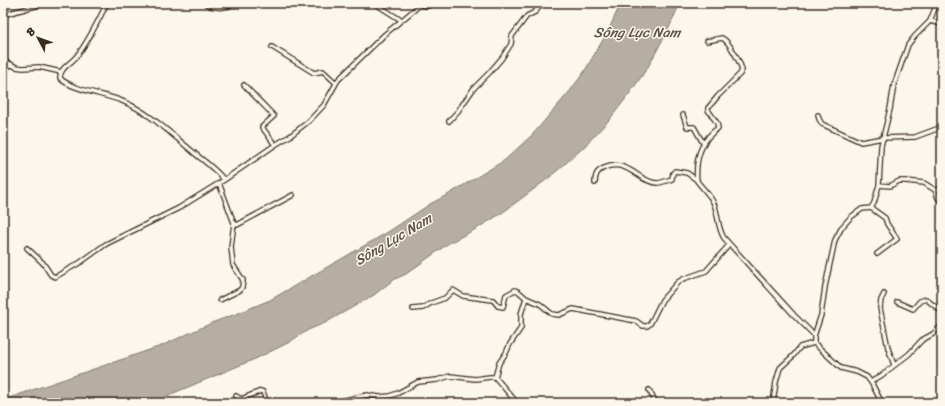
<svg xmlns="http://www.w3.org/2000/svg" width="945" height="406" viewBox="0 0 945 406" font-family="Sriracha,sans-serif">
	<rect width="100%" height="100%" fill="#fbf7ec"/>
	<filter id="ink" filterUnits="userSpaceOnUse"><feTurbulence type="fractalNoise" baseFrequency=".025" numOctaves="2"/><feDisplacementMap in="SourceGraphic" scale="8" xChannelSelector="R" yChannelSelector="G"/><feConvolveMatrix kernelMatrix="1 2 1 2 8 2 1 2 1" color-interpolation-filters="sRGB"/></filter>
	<g filter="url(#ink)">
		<path fill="#b6aea2" stroke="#85796d" d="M621 3H680L669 28 648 67 630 93 610 119 583 148 550 177 502 213 476 229 449 243 406 274 393 280 374 295 325 323 308 330 288 343 255 359 150 403H3V400L161 346 214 322 241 312 270 300 388 232 430 204 449 194 505 160 533 134 570 91 584 72 607 33Z"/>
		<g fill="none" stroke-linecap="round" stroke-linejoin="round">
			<defs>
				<path id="minor" d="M204 3C214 9 226 9 236 3
					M374 3 401 20
					M3 15 46 3
					M930 21 942 24
					M707 41 722 38C729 41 740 62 742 70L740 74 718 96 708 108V110L717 123 718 128C700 141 695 160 697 181 703 189 711 196 714 204 719 216 717 227 724 238L794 315 814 335
					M272 47 314 73 323 71 336 83
					M3 60 16 67 23 68 39 67 61 72
					M3 69 11 65
					M244 85 274 116 262 127 275 145
					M683 115 687 127H694L703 143
					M818 115 819 119 822 124 861 142 883 138 915 137 942 127
					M449 121 458 111 474 88 489 73 502 58 511 44 512 36 527 16 535 12 543 3
					M224 180 275 145 290 136 309 121 324 105 338 80 384 35 420 5 428 6 432 3
					M219 183 234 223 231 247 233 265 243 280 242 287 240 290 220 300
					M595 183C595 175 597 171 604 168 628 158 638 182 657 183 661 183 668 180 672 179L673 173 675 171 687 173 697 180
					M879 185 890 186 899 181H906L924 183 935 190 942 189
					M935 190 938 198 942 203
					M871 208 885 218 887 224 897 239 877 254
					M234 223 237 225 293 195
					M27 248 43 263 51 275 55 277 81 262 106 244 179 208 224 180C216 169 202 160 192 151 170 133 149 112 122 101 108 95 69 89 60 78 60 68 70 64 76 57 89 41 98 21 107 3
					M884 294 881 300 880 308 888 348 894 365
					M897 302 913 309 920 301 926 299 942 312
					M413 309 423 308 431 303 445 298 453 290 463 296 493 300 498 306 503 307 506 295 515 290 518 291 526 298 540 304 552 314 559 315 573 309 636 321 643 326H647L650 324 662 300 678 282 683 279 706 271 729 245
					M495 377 499 363 506 353 510 344 521 328V314L526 298
					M871 382 882 375 909 354 922 340 933 334 942 325
					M649 390 656 403
					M236 396 241 399 261 391 263 392 267 403
					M332 403 367 395 379 397 390 396 398 393 418 382 437 380 450 376 475 379 490 377H495L517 403
					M773 403 776 382 780 368 793 356 800 347 814 343
					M882 403 872 384 867 377 857 372 841 368 814 343V336L821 315 825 287 835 240 842 227 851 217 862 209 871 208 874 203 879 185 881 146 890 109 894 85 908 45 915 36 930 21 937 3"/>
			</defs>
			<use href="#minor" stroke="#3b2a1e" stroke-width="6"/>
			<use href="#minor" stroke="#fbf7ec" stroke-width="3.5"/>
		</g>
	</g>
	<g text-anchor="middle" stroke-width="3" stroke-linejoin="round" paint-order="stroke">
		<g font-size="14" font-style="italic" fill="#605246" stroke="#fbf7ec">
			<text x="637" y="37">Sông Lục Nam</text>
			<text transform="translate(393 239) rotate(-31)" y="5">Sông Lục Nam</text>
		</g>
	</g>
	<rect width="945" height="406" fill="none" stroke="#fbf7ec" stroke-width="16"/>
	<rect x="8" y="8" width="929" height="390" fill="none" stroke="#3b2a1e" stroke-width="1.5" filter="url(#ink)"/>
	<g transform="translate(38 38) rotate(311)" stroke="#fbf7ec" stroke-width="3" paint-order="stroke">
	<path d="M0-3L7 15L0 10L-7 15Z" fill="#3b2a1e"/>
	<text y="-6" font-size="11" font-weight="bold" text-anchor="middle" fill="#3b2a1e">B</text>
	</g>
</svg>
